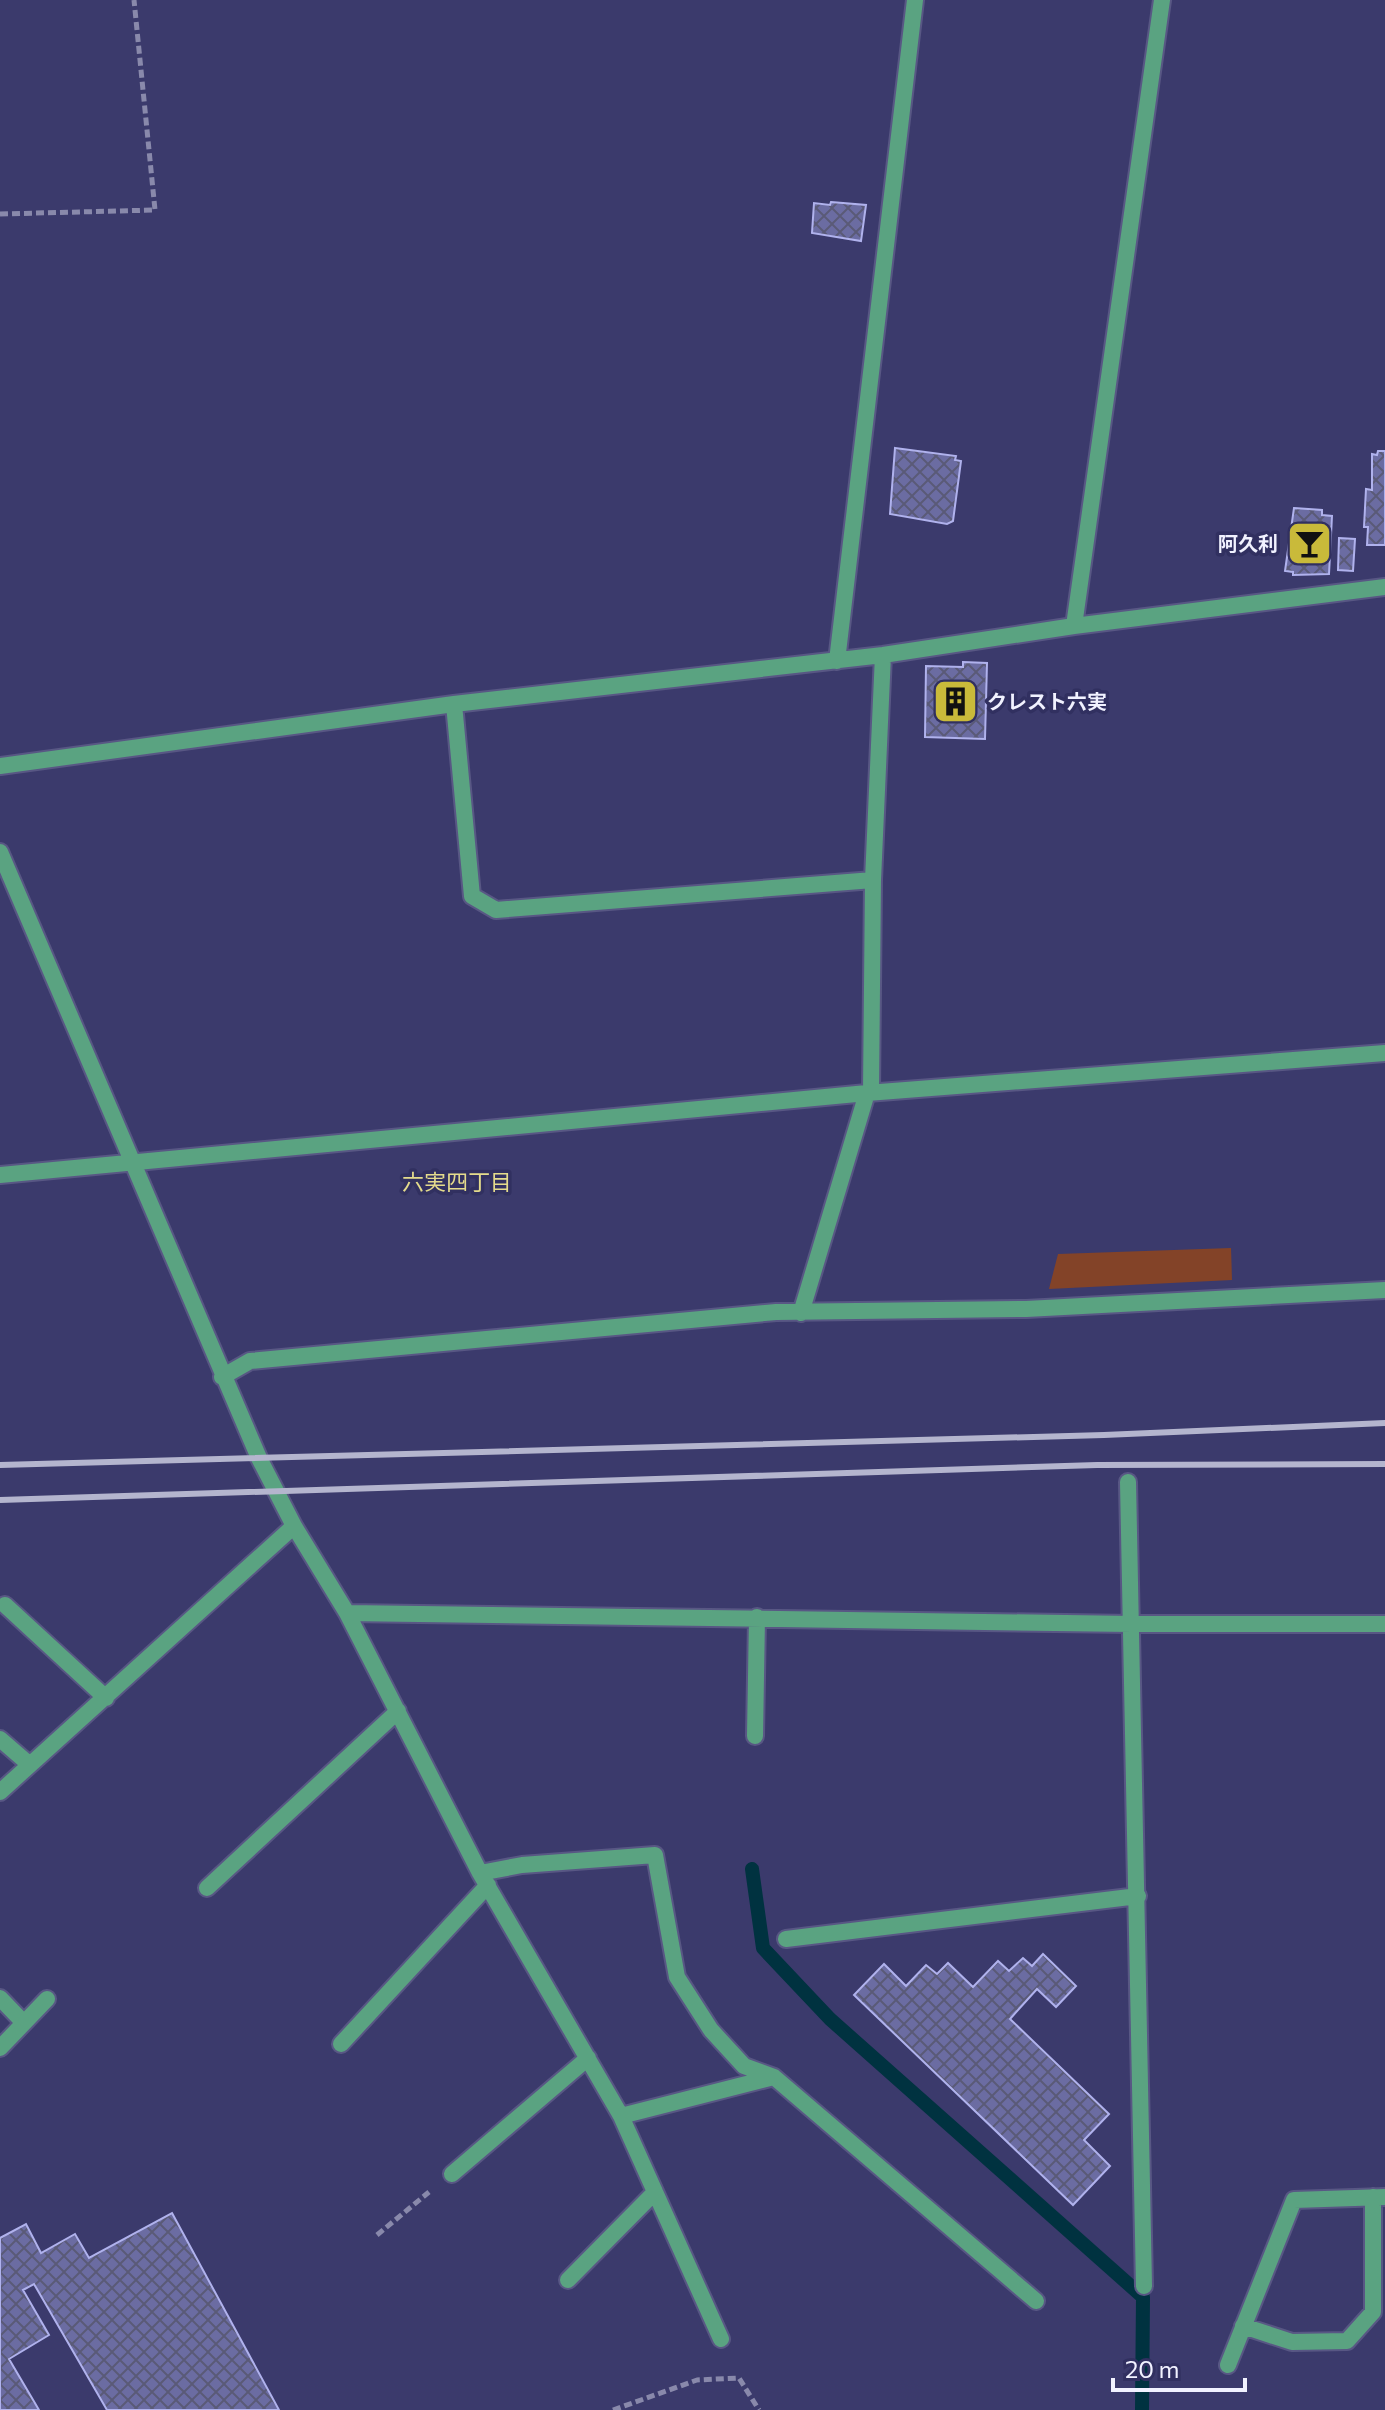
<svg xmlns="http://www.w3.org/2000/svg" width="1385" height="2410" viewBox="0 0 1385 2410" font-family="Commissioner,'Noto Sans JP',sans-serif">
	<defs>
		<pattern id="building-cross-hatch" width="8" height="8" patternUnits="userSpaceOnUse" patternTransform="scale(2)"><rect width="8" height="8" fill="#6b6ca2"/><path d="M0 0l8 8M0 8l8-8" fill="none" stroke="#5a5a77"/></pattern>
	</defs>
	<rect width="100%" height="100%" fill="#3b3a6c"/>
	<path fill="#834328" d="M1231 1248 1232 1280 1049 1289 1058 1254Z"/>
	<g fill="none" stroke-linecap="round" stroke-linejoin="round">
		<path stroke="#003240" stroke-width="14" d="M752 1869 763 1948 830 2019 1143 2297 1142 2410"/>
	</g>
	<path fill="url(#building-cross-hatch)" stroke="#b0b2ed" stroke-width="2" d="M831 202 866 205 861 241 812 233 814 203 830 205Z
		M895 448 956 456 955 460 961 461 953 521 947 524 890 514Z
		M1378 451H1385V545H1367L1368 527H1364L1366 489 1372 490V454L1377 455Z
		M1294 508 1322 510V515L1332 516 1329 574 1293 575V572L1285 571Z
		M1339 538 1355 539 1353 571 1338 570Z
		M963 662 987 663 985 739 925 737 926 666 963 667Z
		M1043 1954 1076 1986 1056 2007 1037 1989 1010 2019 1109 2114 1084 2140 1110 2166 1073 2205 854 1995 884 1964 906 1986 926 1965 937 1974 948 1963 973 1987 998 1961 1009 1971 1023 1958 1032 1966Z
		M172 2213 279 2410H107L34 2284 23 2290 49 2335 9 2359 39 2410H0V2238L26 2224 41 2253 75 2234 89 2258Z"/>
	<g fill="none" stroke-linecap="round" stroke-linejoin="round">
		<defs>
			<path id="street" d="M1074 626 1162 0
				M837 661 915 0
				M454 704 472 896 496 910 873 880
				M0 766 454 704 883 655 1074 626 1385 587
				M0 852 259 1458 294 1526 347 1613 480 1873 621 2116 721 2339
				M871 1093 873 880 883 655
				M0 1175 867 1093 1385 1053
				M801 1313 867 1093
				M222 1377 250 1361 776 1312 1026 1309 1385 1290
				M1128 1482 1144 2286
				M5 1605 106 1698
				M347 1613 1132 1624H1385
				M755 1736 757 1617
				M0 1739 30 1765
				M0 1792 294 1526
				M480 1873 522 1865 655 1855 677 1977 711 2030 744 2066 774 2077 1036 2301
				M207 1888 398 1711
				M786 1939 1138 1896
				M0 1998 24 2023
				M341 2044 488 1885
				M0 2048 47 1999
				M621 2116 774 2077
				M452 2174 588 2058
				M568 2280 655 2192
				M1243 2326 1292 2342 1347 2341 1373 2312V2197
				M1228 2365 1294 2200 1385 2197"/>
		</defs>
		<use href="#street" stroke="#585784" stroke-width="20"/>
		<path stroke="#8989ab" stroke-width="5" stroke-dasharray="8 4" stroke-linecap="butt" d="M0 214 155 210 134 0
			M377 2235 429 2192
			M613 2410 697 2380 739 2378 759 2410"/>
		<use href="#street" stroke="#5aa381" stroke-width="16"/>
		<path stroke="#b4b5ce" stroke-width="6" d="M0 1465 1104 1435 1385 1423
			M0 1500 1097 1465 1385 1464"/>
	</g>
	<defs>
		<symbol id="bar-square" viewBox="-11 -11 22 22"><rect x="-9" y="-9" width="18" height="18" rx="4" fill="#c9ba3a" stroke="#313060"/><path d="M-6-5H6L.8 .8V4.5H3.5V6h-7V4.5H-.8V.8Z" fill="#111"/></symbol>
		<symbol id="building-square" viewBox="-11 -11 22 22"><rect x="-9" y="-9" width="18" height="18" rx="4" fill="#c9ba3a" stroke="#313060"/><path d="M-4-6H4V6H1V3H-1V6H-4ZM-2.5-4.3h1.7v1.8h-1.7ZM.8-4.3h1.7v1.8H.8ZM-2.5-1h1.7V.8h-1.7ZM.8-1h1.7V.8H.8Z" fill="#111"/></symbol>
	</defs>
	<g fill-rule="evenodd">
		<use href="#bar-square" x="1284" y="518" width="51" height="51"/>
		<use href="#building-square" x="930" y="676" width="51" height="51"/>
	</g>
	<g text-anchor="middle" stroke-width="7" stroke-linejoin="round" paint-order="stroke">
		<g font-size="20" font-weight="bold" fill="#f1f2ff" stroke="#313060" text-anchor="end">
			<text x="1278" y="551">阿久利</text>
			<text x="987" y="709" text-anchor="start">クレスト六実</text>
		</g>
		<g font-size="22" fill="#e4db8c" stroke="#313060">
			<text x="457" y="1190">六実四丁目</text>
		</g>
	</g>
	<path d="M1113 2378v12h132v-12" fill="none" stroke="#f1f2ff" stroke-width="4"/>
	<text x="1125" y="2378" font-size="24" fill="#f1f2ff" stroke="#313060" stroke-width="6" paint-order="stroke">20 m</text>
</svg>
